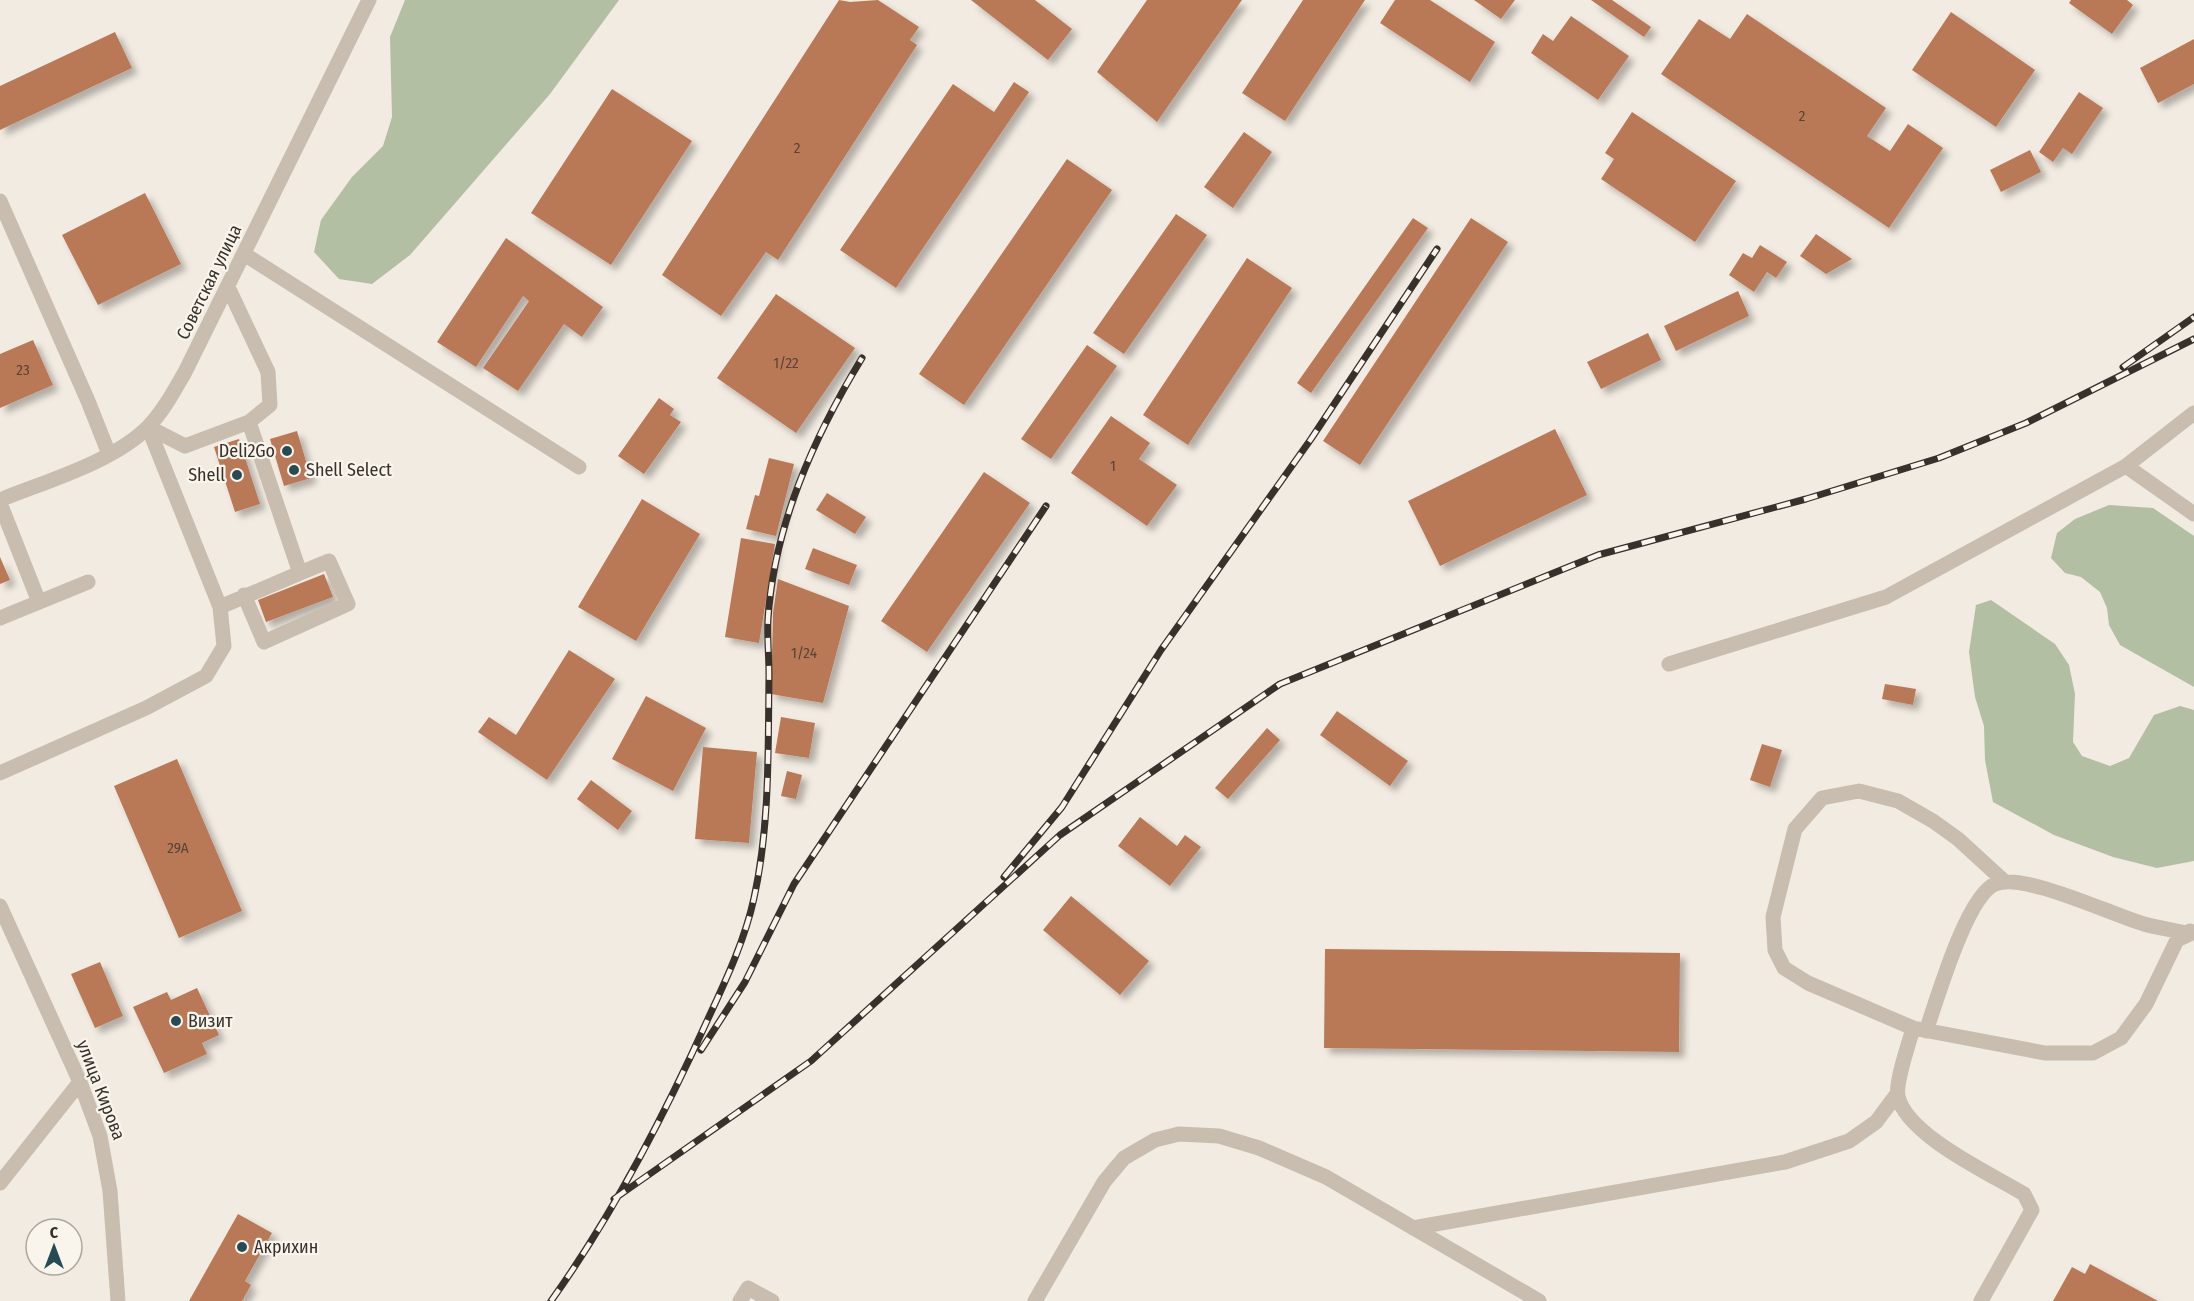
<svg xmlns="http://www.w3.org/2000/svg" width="2194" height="1301" viewBox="0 0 2194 1301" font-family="'Fira Sans Condensed',sans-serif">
	<defs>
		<filter id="shadow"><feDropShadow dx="5.5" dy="5.5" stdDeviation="3" flood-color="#0004"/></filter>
	</defs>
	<rect width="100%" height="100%" fill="#f1ebe1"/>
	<path fill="#b2bfa2" d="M405 0H619L550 94 410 255 372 284 339 279 314 252 321 220 352 177 383 146 392 117 390 37Z
		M2109 505 2153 508 2194 536V687L2120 645 2109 625 2107 608 2100 592 2081 577 2065 573 2051 558 2057 533 2075 519Z
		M1991 600 2055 644 2069 665 2075 694 2073 742 2082 756 2110 766 2129 758 2154 715 2180 706 2194 710V861L2157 868 2113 857 2054 835 1993 802 1985 760 1984 726 1975 697 1969 652 1976 605Z"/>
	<path fill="#b97957" filter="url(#shadow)" d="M839 0 850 2 878 0 919 27 910 40 917 45 778 260 766 252 721 316 662 275Z
		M971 0H1035L1072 29 1048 60Z
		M1147 0H1242L1157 122 1097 72Z
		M1303 0H1365L1285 121 1242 93Z
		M1395 0H1430L1495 42 1470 82 1380 23Z
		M1474 0H1515L1501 19Z
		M1591 0H1612L1651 27 1644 37Z
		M2071 0H2127L2133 5 2112 34 2069 3Z
		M1951 12 2035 70 1996 127 1912 70Z
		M1747 14 1886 108 1867 136 1890 151 1908 124 1943 148 1889 228 1661 74 1699 19 1730 39Z
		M1571 16 1629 56 1598 100 1531 53 1543 34 1553 41Z
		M115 32 132 68 0 130V86Z
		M2194 39V84L2158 103 2140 68Z
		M1014 82 1029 92 896 288 840 250 953 84 994 112Z
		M612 89 692 141 611 265 531 213Z
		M2079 92 2103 108 2072 154 2063 148 2053 162 2039 152Z
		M1632 112 1736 181 1695 242 1601 179 1614 159 1605 153Z
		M1244 132 1272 152 1233 208 1204 187Z
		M2030 150 2041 172 2001 192 1990 170Z
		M1067 159 1112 190 964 405 919 374Z
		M145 193 181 264 98 305 62 235Z
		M1176 214 1207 235 1124 354 1093 333Z
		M1413 218 1428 228 1311 393 1297 383Z
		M1471 218 1508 242 1360 465 1323 441Z
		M1816 234 1852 259 1826 274 1800 256Z
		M506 238 603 307 582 337 564 324 518 391 483 368 529 301 523 296 476 367 437 342Z
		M1760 245 1787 262 1776 278 1767 272 1754 292 1729 275 1743 253 1752 258Z
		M1247 258 1292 288 1188 445 1143 415Z
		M1738 291 1749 316 1676 351 1664 326Z
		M776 294 855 348 796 433 717 378Z
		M1648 333 1661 360 1601 389 1587 362Z
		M33 340 53 385 0 408V354Z
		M1087 345 1117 366 1051 459 1021 439Z
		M659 398 674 409 670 415 681 422 644 474 618 456Z
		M1111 416 1150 443 1139 459 1177 485 1147 526 1071 473Z
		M1555 429 1587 495 1440 566 1408 501Z
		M297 431 311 478 284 486 270 439Z
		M239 439 260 504 235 512 214 447Z
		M769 458 794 464 776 536 746 529 755 495 759 496Z
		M984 472 1030 503 927 652 881 621Z
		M827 493 866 517 855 534 816 510Z
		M642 499 700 534 636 641 578 607Z
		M741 538 775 544 759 643 725 637Z
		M813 548 857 565 849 585 805 569Z
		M0 557 10 580 0 584Z
		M324 574 333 597 266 622 258 600Z
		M778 579 849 606 823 703 771 694 773 613Z
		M569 650 615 679 547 780 478 732 489 717 516 735Z
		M1885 684 1916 689 1913 705 1882 699Z
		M646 696 706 728 673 791 612 759Z
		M1337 711 1408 761 1390 786 1320 735Z
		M781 717 815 723 809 758 775 753Z
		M1267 728 1280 740 1228 799 1215 788Z
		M1762 744 1782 750 1770 787 1750 780Z
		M703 747 757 752 749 843 695 839Z
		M177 759 242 911 179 938 114 786Z
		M787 771 802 775 796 799 781 796Z
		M591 780 632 811 618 830 577 799Z
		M1140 817 1177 846 1185 835 1201 847 1170 886 1118 846Z
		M1071 896 1149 961 1120 995 1043 930Z
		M1325 949 1680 953 1679 1052 1324 1048Z
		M100 962 123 1016 95 1028 71 974Z
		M197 988 219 1035 202 1043 207 1054 164 1073 133 1007 167 992 171 1000Z
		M238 1214 272 1233 245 1281 251 1285 242 1301H189Z
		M2090 1264 2158 1301H2053L2072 1267 2085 1274Z"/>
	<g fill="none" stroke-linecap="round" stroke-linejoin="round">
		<path stroke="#c8bdae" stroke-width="15" d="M0 201 88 401 109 454
			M244 254 579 467
			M148 427 185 446 249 422 270 405 268 372 228 287
			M2126 466 2194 514
			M0 500C46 481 114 462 149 426 164 410 174 391 185 372L369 0
			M0 503 39 602
			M244 595 264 642 348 604 329 561 300 573
			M220 607 300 573 249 422
			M0 618 88 582
			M1669 664 1886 597 2126 466 2194 413
			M0 773 146 708 206 676 224 646 220 607 148 427
			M2005 882 1958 839 1933 821 1898 801 1859 791 1822 798 1795 829 1773 917 1775 950 1784 968 1808 983 1913 1028 2045 1053H2093L2121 1038 2146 1004 2177 940 2194 932
			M0 906 80 1082 100 1136 110 1191 118 1301
			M1913 1028C1909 1044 1895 1082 1898 1096 1906 1135 1991 1174 2024 1194L2032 1210 1981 1301
			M1926 1031C1937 1000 1966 897 1995 884 2024 872 2112 915 2144 924 2158 928 2174 930 2189 934L2190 931
			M0 1183 80 1082
			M1413 1228 1785 1162 1849 1141 1876 1122 1897 1094
			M740 1301 748 1288 772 1301
			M1035 1301 1104 1182 1124 1158 1155 1140 1179 1134 1219 1136 1259 1148 1326 1177 1539 1301"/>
		<defs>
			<path id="rail" d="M2123 367 2194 317
				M1004 877 1062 807 1161 650 1311 439 1437 249
				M701 1050 745 982 794 884 1046 506
				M614 1199 811 1061 1060 835 1280 684 1598 555 1806 499 1939 458 2026 423 2194 339
				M551 1301C612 1216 664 1116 707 1021 725 982 745 940 754 898 770 825 768 749 769 675 769 656 767 637 768 619 774 525 814 437 862 358"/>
		</defs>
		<use href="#rail" stroke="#38312b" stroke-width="7"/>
		<use href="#rail" stroke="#f9f5ed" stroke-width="4.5" stroke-dasharray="14" stroke-linecap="butt"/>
	</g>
	<g fill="#254c55" stroke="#f9f5ed" stroke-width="2">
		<circle cx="287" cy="451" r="6"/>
		<circle cx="294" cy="470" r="6"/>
		<circle cx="237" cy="475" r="6"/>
		<circle cx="176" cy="1021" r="6"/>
		<circle cx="242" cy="1247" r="6"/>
	</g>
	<g text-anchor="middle" stroke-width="4.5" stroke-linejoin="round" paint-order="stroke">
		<g font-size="15" fill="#584336">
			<text x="1802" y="121">2</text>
			<text x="797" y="153">2</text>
			<text x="786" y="368">1/22</text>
			<text x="23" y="375">23</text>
			<text x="1113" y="471">1</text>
			<text x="804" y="658">1/24</text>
			<text x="178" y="853">29А</text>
		</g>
		<g font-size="18" fill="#38312b" stroke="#f9f5ed">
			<text transform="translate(209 282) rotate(-64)" y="6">Советская улица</text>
			<text transform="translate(101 1090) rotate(69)" y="6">улица Кирова</text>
		</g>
		<g font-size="18" fill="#38312b" stroke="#f9f5ed" text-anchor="start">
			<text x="275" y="457" text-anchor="end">Deli2Go</text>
			<text x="306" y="476">Shell Select</text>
			<text x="225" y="481" text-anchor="end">Shell</text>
			<text x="188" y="1027">Визит</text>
			<text x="254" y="1253">Акрихин</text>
		</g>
	</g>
	<g transform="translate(54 1247)"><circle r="28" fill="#f9f5ed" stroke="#aca79f" stroke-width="1.5"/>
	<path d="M0-4.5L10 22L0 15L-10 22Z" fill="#254c55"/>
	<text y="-9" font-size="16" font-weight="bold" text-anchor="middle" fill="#38312b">С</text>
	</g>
</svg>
